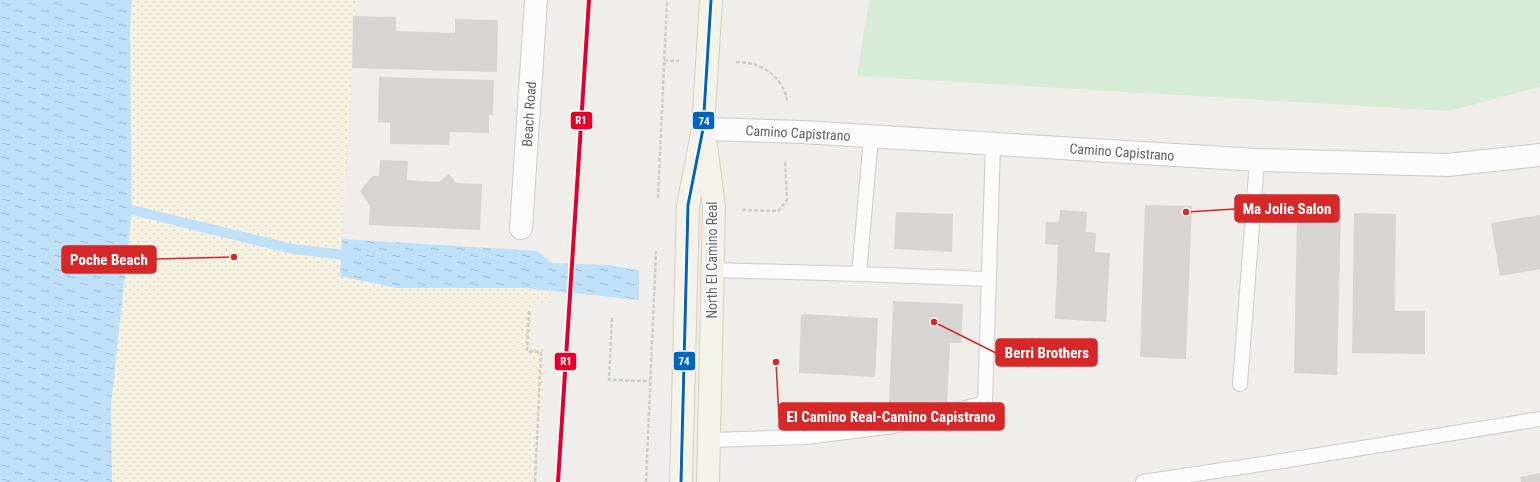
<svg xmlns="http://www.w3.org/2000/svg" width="1540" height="482" viewBox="0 0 1540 482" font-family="'Roboto Condensed',sans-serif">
	<defs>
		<pattern id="sand-dots" width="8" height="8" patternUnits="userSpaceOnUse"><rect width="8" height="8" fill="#f6f1e1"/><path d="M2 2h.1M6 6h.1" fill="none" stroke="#d5d1c4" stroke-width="1.8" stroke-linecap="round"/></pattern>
		<pattern id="water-ripples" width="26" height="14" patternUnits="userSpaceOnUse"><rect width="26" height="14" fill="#bfe0f9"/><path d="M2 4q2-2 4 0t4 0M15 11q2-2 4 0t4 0" fill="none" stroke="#9eb9cd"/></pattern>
	</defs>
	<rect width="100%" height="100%" fill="#efeeea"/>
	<path fill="#d8ebd6" d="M869 0H1540V87L1449 111 857 76Z"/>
	<path fill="url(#sand-dots)" d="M132 0H356L340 276 525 288 552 292V305L532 303 530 346 543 347V394L533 482H112L111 404 132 210 130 30Z"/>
	<path fill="url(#water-ripples)" d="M0 0H132L130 30 132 210 111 404 112 482H0Z
		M342 239 537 251 552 263 608 265 639 270V300L525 288H396L340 276Z"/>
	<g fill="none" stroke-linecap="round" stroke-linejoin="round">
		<path stroke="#bfe0f9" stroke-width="10" d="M132 210 293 249 354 256"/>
	</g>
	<path fill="#d6d5d3" d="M353 16 396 17V31L455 33V19L498 20 497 72 352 68Z
		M379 77 494 80 493 115H489V133L450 132 449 145 390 144V123L378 122Z
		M380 160 408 161 407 180 439 182 449 174 456 183 482 184 480 230 369 225 370 206 360 191 372 176H379Z
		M1145 205 1192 206 1186 359 1140 357Z
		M1060 210 1087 212 1086 232 1096 233 1095 252 1110 253 1106 322 1055 319 1058 245 1045 244 1046 222H1059Z
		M1297 211 1341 212 1337 375 1294 373Z
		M896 212 953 214 952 252 894 249Z
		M1354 213 1396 214 1395 311H1425V354L1352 353Z
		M1540 215V269L1500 276 1491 223Z
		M893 301 963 304 961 343H950L947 407 889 404Z
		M801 314 878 318 875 377 799 373Z
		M1540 473V482H1521L1520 477Z"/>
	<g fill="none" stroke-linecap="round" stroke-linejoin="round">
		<defs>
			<path id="lane" d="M713 270 859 274 871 137
				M859 274 988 279
				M1240 384 1257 160
				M710 440 806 437 894 426 985 403 993 144
				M1143 482 1282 461 1540 419"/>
			<path id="street" d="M521 228 536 0"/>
			<path id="secondary" d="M703 129 802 132 1257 160 1448 165 1540 155"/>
			<path id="primary" d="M706 146 714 207 708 482
				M681 482 688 205 703 129 711 0"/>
		</defs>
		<use href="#lane" stroke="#cbcccc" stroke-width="16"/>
		<use href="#street" stroke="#cbcccc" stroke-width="24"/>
		<use href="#secondary" stroke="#cacacb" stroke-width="24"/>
		<use href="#primary" stroke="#d7ceb8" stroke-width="24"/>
		<path stroke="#cacfcc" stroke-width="2.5" stroke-dasharray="4 2" stroke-linecap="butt" d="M664 60 679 61
			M736 62C754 62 769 68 780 83 784 90 787 94 787 103
			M658 198 667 0
			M742 210 778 211 787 200 785 160
			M529 311 527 351 541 352 535 482
			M612 318 609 380 650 381
			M646 482 656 251"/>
		<use href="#lane" stroke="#fdfcfc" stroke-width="14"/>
		<use href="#street" stroke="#fdfcfc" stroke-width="22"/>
		<use href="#secondary" stroke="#fdfcfc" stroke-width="22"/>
		<use href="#primary" stroke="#f4f2e9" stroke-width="22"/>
		<defs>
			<path id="bus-1" d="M681 482 688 205 703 129 711 0"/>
		</defs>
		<use href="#bus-1" stroke="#fff" stroke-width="6"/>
		<use href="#bus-1" stroke="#0065bd" stroke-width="3"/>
		<defs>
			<path id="rail-1" d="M558 482 589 0"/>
		</defs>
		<use href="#rail-1" stroke="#fff" stroke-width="7"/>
		<use href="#rail-1" stroke="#e4002b" stroke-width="4"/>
	</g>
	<g text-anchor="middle" stroke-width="4" stroke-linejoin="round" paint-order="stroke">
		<g font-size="14" fill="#5f6368" stroke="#fff">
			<text transform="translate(529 114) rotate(-86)" y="5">Beach Road</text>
			<text transform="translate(798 133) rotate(3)" y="5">Camino Capistrano</text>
			<text transform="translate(1122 152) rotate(4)" y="5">Camino Capistrano</text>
			<text transform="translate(712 260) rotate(-90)" y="5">North El Camino Real</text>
		</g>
	</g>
	<path fill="none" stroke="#d62828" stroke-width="1.5" d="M1186 212L1235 209M234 257L156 259M934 322L996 353M776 362L779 417"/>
	<g fill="#d62828" stroke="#fff" stroke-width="1.5">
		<circle cx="1186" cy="212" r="4"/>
		<circle cx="234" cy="257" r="4"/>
		<circle cx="934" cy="322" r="4"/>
		<circle cx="776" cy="362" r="4"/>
	</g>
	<g fill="#d62828" stroke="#d62828" stroke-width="1.5">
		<rect x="1235" y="195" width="104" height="27" rx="4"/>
		<rect x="62" y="246" width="94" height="27" rx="4"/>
		<rect x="996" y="339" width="101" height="27" rx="4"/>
		<rect x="779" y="403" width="225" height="27" rx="4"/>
	</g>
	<g font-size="15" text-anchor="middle" font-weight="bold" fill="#fff">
		<text x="1287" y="214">Ma Jolie Salon</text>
		<text x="109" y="265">Poche Beach</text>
		<text x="1047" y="358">Berri Brothers</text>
		<text x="891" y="422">El Camino Real-Camino Capistrano</text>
	</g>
	<g stroke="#fff" stroke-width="1.5">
		<rect x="570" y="111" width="23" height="19" rx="4" fill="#e4002b"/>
		<rect x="692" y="111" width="23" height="19" rx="4" fill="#0065bd"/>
		<rect x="673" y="351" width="23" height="20" rx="4" fill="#0065bd"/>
		<rect x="554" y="352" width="23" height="19" rx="4" fill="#e4002b"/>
	</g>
	<g font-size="11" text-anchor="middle" font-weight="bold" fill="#fff">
		<text x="581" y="124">R1</text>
		<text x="704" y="125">74</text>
		<text x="684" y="365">74</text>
		<text x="566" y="365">R1</text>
	</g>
</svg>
